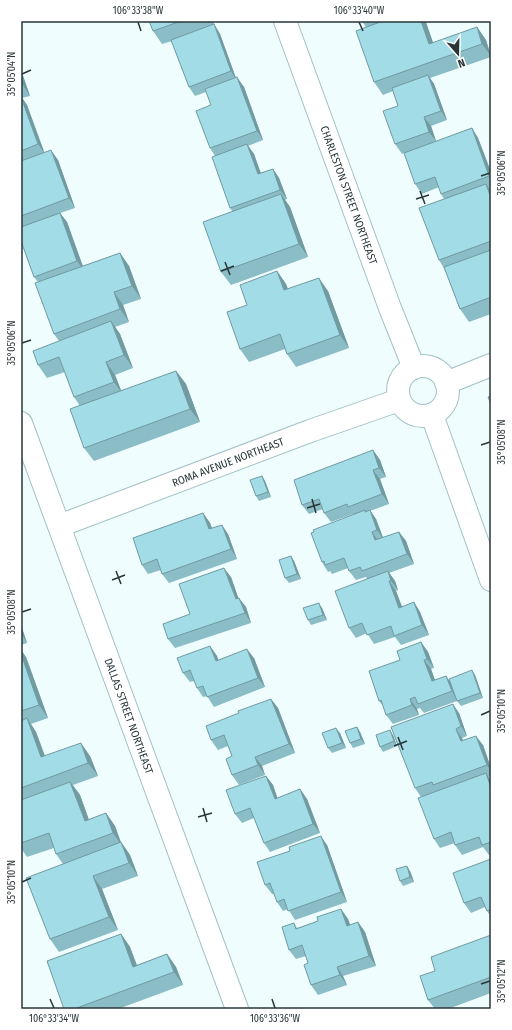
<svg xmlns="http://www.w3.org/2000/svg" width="512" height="1030" viewBox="0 0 512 1030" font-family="'Fira Sans Condensed',sans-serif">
	<rect width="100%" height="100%" fill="#f0fdff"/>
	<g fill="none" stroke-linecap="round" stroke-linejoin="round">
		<defs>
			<path id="minor" d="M285 21 390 308 414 368
				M398 391a25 25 0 1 1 50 0a25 25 0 1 1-50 0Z
				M446 383 491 365
				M432 415 491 580
				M21 423 237 1009
				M59 526 310 431 399 400"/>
		</defs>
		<use href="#minor" stroke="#a2c1c6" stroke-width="24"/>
		<use href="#minor" stroke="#fff" stroke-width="22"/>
	</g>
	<path fill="#8bbdc6" d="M149 21H212L214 24 220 34 236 78 244 87 263 140 248 146 254 154 261 173 273 169 279 178 287 199 285 200 290 207 308 257 231 285 221 272 233 212 230 208 215 156 210 148 211 105 206 92 195 96 189 87 172 41 162 44 153 31Z
		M362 21H425L433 43 477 27 486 40 491 57 430 78 434 84 447 120 431 126 436 141 472 128 478 138 491 172V187L489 188 491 191V314L469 322 460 309 445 270 439 260 444 199 441 194 439 187 422 194 415 184 404 153 402 154 395 144 398 106 393 91 383 95 374 82 366 27Z
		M21 70 30 96 22 98 27 105 44 153 58 160 75 208 60 213 67 222 83 266 120 253 129 266 141 299 123 305 129 322 115 327 120 334 133 368 115 375 121 391 176 371 186 384 200 422 94 461 84 448 80 406 74 397 65 372 47 378 38 365 59 341 54 334 38 282 34 277 21 241Z
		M277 271 286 284 288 289 328 291 349 348 296 367 287 354 285 349 249 362 240 349 247 305Z
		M373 450 380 460 386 477 380 479 389 504 370 511 376 519 383 538 399 532 406 541 414 564 389 573 395 581 398 590 396 591 402 607 414 602 420 612 429 635 401 645 395 637 374 644 367 633 356 638 349 628 367 579 366 577 356 580 349 571 348 568 332 574 330 571 328 572 322 562 354 514H353L331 522 324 513 323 509 309 514 302 505Z
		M262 476 265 481 271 497 259 501 256 496Z
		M203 513 210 523 212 528 228 534 237 559 169 583 162 574 161 570 148 574 142 565Z
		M291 556 294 561 301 579 289 583 285 578Z
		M231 577 238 598 246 607 251 623 175 648 168 639 190 614Z
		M322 608 327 620 311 625 308 620Z
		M21 625 27 643 21 645Z
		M421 642 428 652 434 668 431 669 435 680 446 676 449 681 475 675 483 698 461 706 457 701 424 713 420 708 417 709 419 715 393 724 386 715 384 707 379 701Z
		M210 646 217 656 218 660 254 658 265 687 214 707 207 696 203 697 197 688 194 681 190 682 183 673Z
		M21 650 26 657 48 718 31 724 36 732 45 756H90L98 776 73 785 80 795 89 820 106 813 115 826 121 842 130 855 138 876 102 889 118 930 59 952 50 939 63 864 56 854 54 848 27 857 21 848Z
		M271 699 278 708 295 753 262 766 265 775 239 785 232 775V756L228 746 218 750 211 740 239 713Z
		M459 713 467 736 462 738 463 741 483 745 491 768V776L488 777 491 781V854L489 855 483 847 462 855 455 845V843L440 848 434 839 421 797 415 788Z
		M357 727 360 732 365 744 353 748 350 743Z
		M340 733 346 748 332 753 328 748Z
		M393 735 397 746 383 752 380 747Z
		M266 776 273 785 277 798 300 789 307 799 320 833 270 852 264 843 254 818 242 823 235 814Z
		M327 845 347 902 295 920 288 909 283 911 277 902 274 894H272L265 885Z
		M491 859V917L487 911 485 907 471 913 464 903Z
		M410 871 414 882 403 886 400 881Z
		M341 909 348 919 350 925 358 922 365 932 376 966 343 976 347 985 318 995 311 985 308 963 306 956 296 959 289 950 294 923 297 928 318 921Z
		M121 934 130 947 137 965 167 954 176 967 183 985 118 1009H64Z
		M491 935V993L448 1009H435L428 1000 435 971Z"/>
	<path fill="#719aa1" d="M211 21H212L214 24 220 34 237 81 231 71 214 25Z
		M421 21H425L426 22 438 57 429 44Z
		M477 27 486 40 491 56 482 44Z
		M21 70 30 96 21 82Z
		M428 75 434 84 447 120 441 111Z
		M237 77 244 87 263 140 257 131Z
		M21 96 27 105 45 154 38 144Z
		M424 117 431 126 436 141 429 132Z
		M472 128 478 138 491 172V179L489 176Z
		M247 144 254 154 264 183 258 174Z
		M51 150 58 160 75 208 69 198Z
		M273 169 279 178 287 199 280 190Z
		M486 184 491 191V198Z
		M281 194 290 207 308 257 299 244Z
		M60 213 67 222 84 270 77 261Z
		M120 253 129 266 141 299 132 286Z
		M277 271 286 284 293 303 284 290Z
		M319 278 328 291 349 348 340 335Z
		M114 292 123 305 129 322 120 309Z
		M111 321 120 334 133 368 124 355Z
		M106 362 115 375 123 395 114 382Z
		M176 371 186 384 200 422 190 409Z
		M373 450 380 460 386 477 379 468Z
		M373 470 380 479 389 504 382 494Z
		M262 476 265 481 271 497 268 492Z
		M370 510 376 519 384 540 377 530Z
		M203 513 210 523 216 539 209 529Z
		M222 525 228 534 237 559 231 549Z
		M372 532 379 542 375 540Z
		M399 532 406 541 414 564 407 554Z
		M291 556 294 561 301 579 297 574Z
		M224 568 231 577 242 608 236 599Z
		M388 571 395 581 398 590 391 581Z
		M389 581 396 591 406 617 399 608Z
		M239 598 246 607 251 623 245 613Z
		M414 602 420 612 429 635 422 625Z
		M319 603 322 608 327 620 323 615Z
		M21 625 27 643 21 633Z
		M421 642 428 652 434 668 427 659Z
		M210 646 217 656 222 670 216 661Z
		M247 649 254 658 265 687 258 678Z
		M21 650 26 657 48 718 39 705 21 654Z
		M424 660 431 669 439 691 432 681Z
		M472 670 475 675 483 698 480 693Z
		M446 676 453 686 458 701 452 691Z
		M271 699 278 708 295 753 289 744Z
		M410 699 417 709 419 715 412 705Z
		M453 704 459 713 467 736 461 726Z
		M27 718 36 732 50 770 41 757Z
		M357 727 360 732 365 744 361 739Z
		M336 728 340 733 346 748 342 743Z
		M456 729 462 738 467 751 461 741Z
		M390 730 393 735 397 746 394 741Z
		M476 736 483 745 491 768V771L487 765Z
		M81 743 90 756 98 776 88 763Z
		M255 757 262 766 265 775 258 765Z
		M486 773 491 781V788Z
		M266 776 273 785 281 808 275 799Z
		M70 782 80 795 94 834 85 821Z
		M300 789 307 799 320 833 313 824Z
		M106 813 115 826 122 846 113 833Z
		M321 836 327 845 347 902 341 892Z
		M121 842 130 855 138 876 129 863Z
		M407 866 410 871 414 882 410 877Z
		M93 876 102 889 118 930 109 917Z
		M341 909 348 919 354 935 347 926Z
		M358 922 365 932 376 966 369 956Z
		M121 934 130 947 142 980 133 967Z
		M167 954 176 967 183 985 174 972Z
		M337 967 343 976 347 985 340 975Z"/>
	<path fill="#a2dce6" stroke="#719aa1" d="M149 21H181L153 31Z
		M383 21H421L429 44 477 27 482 44 374 82 356 31Z
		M214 24 231 71 189 87 171 40Z
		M428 75 441 111 424 117 429 132 395 144 383 111 398 106 392 88Z
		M237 77 257 131 210 148 196 111 211 105 205 89Z
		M21 97 38 144 21 151Z
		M472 128 489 176 441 194 435 177 415 184 404 153Z
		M247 144 258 174 273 169 280 190 230 208 212 157Z
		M51 150 69 198 21 216V161Z
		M486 184 491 198V241L439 260 419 208Z
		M281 194 299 244 221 272 203 222Z
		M60 213 77 261 34 277 21 241V227Z
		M491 250V297L460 309 444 267Z
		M120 253 132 286 114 292 120 309 54 334 35 283Z
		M277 271 284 290 319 278 340 335 287 354 280 334 240 349 227 312 247 305 240 285Z
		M111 321 124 355 106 362 114 382 74 397 59 357 38 365 33 351Z
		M176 371 190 409 84 448 70 409Z
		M491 396V404L488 397Z
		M373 450 379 468 373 470 382 494 348 507 347 504 324 513 319 499 302 505 294 480Z
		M262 476 268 492 256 496 250 480Z
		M365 510V512L370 510 377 530 372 532 375 540 399 532 407 554 362 571 360 567 349 571 344 558 325 565 324 561 322 562 311 533 314 532 313 530Z
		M203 513 209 529 222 525 231 549 162 574 157 559 142 565 133 538Z
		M291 556 297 574 285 578 279 560Z
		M224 568 236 599 239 598 245 613 168 639 163 624 190 614 179 584Z
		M388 571 391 581H389L399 608 414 602 422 625 394 636 391 626 367 635 362 623 349 628 335 591Z
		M319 603 323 615 308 620 303 608Z
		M421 642 427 659 424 660 432 681 446 676 452 691 418 704 415 697 410 699 412 705 386 715 381 700 379 701 369 671 400 660 397 651Z
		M210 646 216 661 247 649 258 678 207 697 203 686 197 688 190 670 183 673 177 658Z
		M21 654 39 705 21 711Z
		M472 670 480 693 457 701 449 679Z
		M271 699 289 744 255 757 258 765 232 775 226 759 232 756 224 735 211 740 206 726 239 713 238 711Z
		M453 704 461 726 456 729 461 741 476 736 487 765 433 785 432 782 415 788 391 727Z
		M27 718 41 757 81 743 88 763 21 788V721Z
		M357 727 361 739 350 743 345 731Z
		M336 728 342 743 328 748 322 733Z
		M390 730 394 741 380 747 376 735Z
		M486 773 491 788V842L482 845 479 837 455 845 451 832 434 839 418 798Z
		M266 776 275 799 300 789 313 824 264 843 250 808 235 814 226 790Z
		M70 782 85 821 106 813 113 833 56 854 49 833 21 843V800Z
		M321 836 341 892 288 911 284 899 277 902 270 883 265 885 257 862 290 851 289 847Z
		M121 842 129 863 93 876 109 917 50 939 26 878Z
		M491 859V909L487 911 481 897 464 903 453 873Z
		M407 866 410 877 400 881 396 869Z
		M341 909 347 926 358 922 369 956 337 967 340 975 311 985 304 965 308 963 302 945 289 950 282 927 294 923 296 929 318 921 317 917Z
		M121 934 133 967 167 954 174 972 74 1009H64L47 961Z
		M491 935V977L428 1000 420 976 435 971 431 957Z"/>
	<path fill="none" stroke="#293638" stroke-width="1.5" d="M138 22 141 31M359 22 363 31M22 74 31 70M481 176 490 173M420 191 425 204M416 199 429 195M225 262 230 275M221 271 234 266M22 343 31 340M481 445 490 442M312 499 316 513M307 508 320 504M116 571 121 584M112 580 125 575M22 612 31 609M481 715 490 711M398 737 403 750M394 746 407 741M203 808 207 822M198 817 212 813M22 882 31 878M481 984 490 981M50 999 54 1008M272 999 275 1008"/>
	<g text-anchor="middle" stroke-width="4" stroke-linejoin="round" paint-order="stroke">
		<g font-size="11" fill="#293638" stroke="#fff">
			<text transform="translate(349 195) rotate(70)" y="4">CHARLESTON STREET NORTHEAST</text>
			<text transform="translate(228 462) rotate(-21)" y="4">ROMA AVENUE NORTHEAST</text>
			<text transform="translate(129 716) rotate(70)" y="4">DALLAS STREET NORTHEAST</text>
		</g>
	</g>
	<rect width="512" height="1030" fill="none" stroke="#ffffff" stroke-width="44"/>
	<g transform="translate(458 54) rotate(160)" stroke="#ffffff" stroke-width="3" paint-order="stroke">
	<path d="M0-3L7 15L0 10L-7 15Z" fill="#293638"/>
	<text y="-6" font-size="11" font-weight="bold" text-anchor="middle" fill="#293638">N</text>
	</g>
	<rect x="22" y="22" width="468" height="986" fill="none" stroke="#293638" stroke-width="1.5"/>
	<g font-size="10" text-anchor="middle" fill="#293638">
		<text x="138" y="14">106°33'38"W</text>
		<text x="359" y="14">106°33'40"W</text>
		<text transform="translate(11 74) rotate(-90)" y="4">35°05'04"N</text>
		<text transform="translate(501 173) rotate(-90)" y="4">35°05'06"N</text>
		<text transform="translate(11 343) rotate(-90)" y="4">35°05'06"N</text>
		<text transform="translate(501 442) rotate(-90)" y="4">35°05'08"N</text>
		<text transform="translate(11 612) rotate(-90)" y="4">35°05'08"N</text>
		<text transform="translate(501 711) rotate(-90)" y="4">35°05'10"N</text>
		<text transform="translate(11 882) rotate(-90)" y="4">35°05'10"N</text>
		<text transform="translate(501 981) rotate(-90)" y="4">35°05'12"N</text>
		<text x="54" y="1022">106°33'34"W</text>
		<text x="275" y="1022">106°33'36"W</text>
	</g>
</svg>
